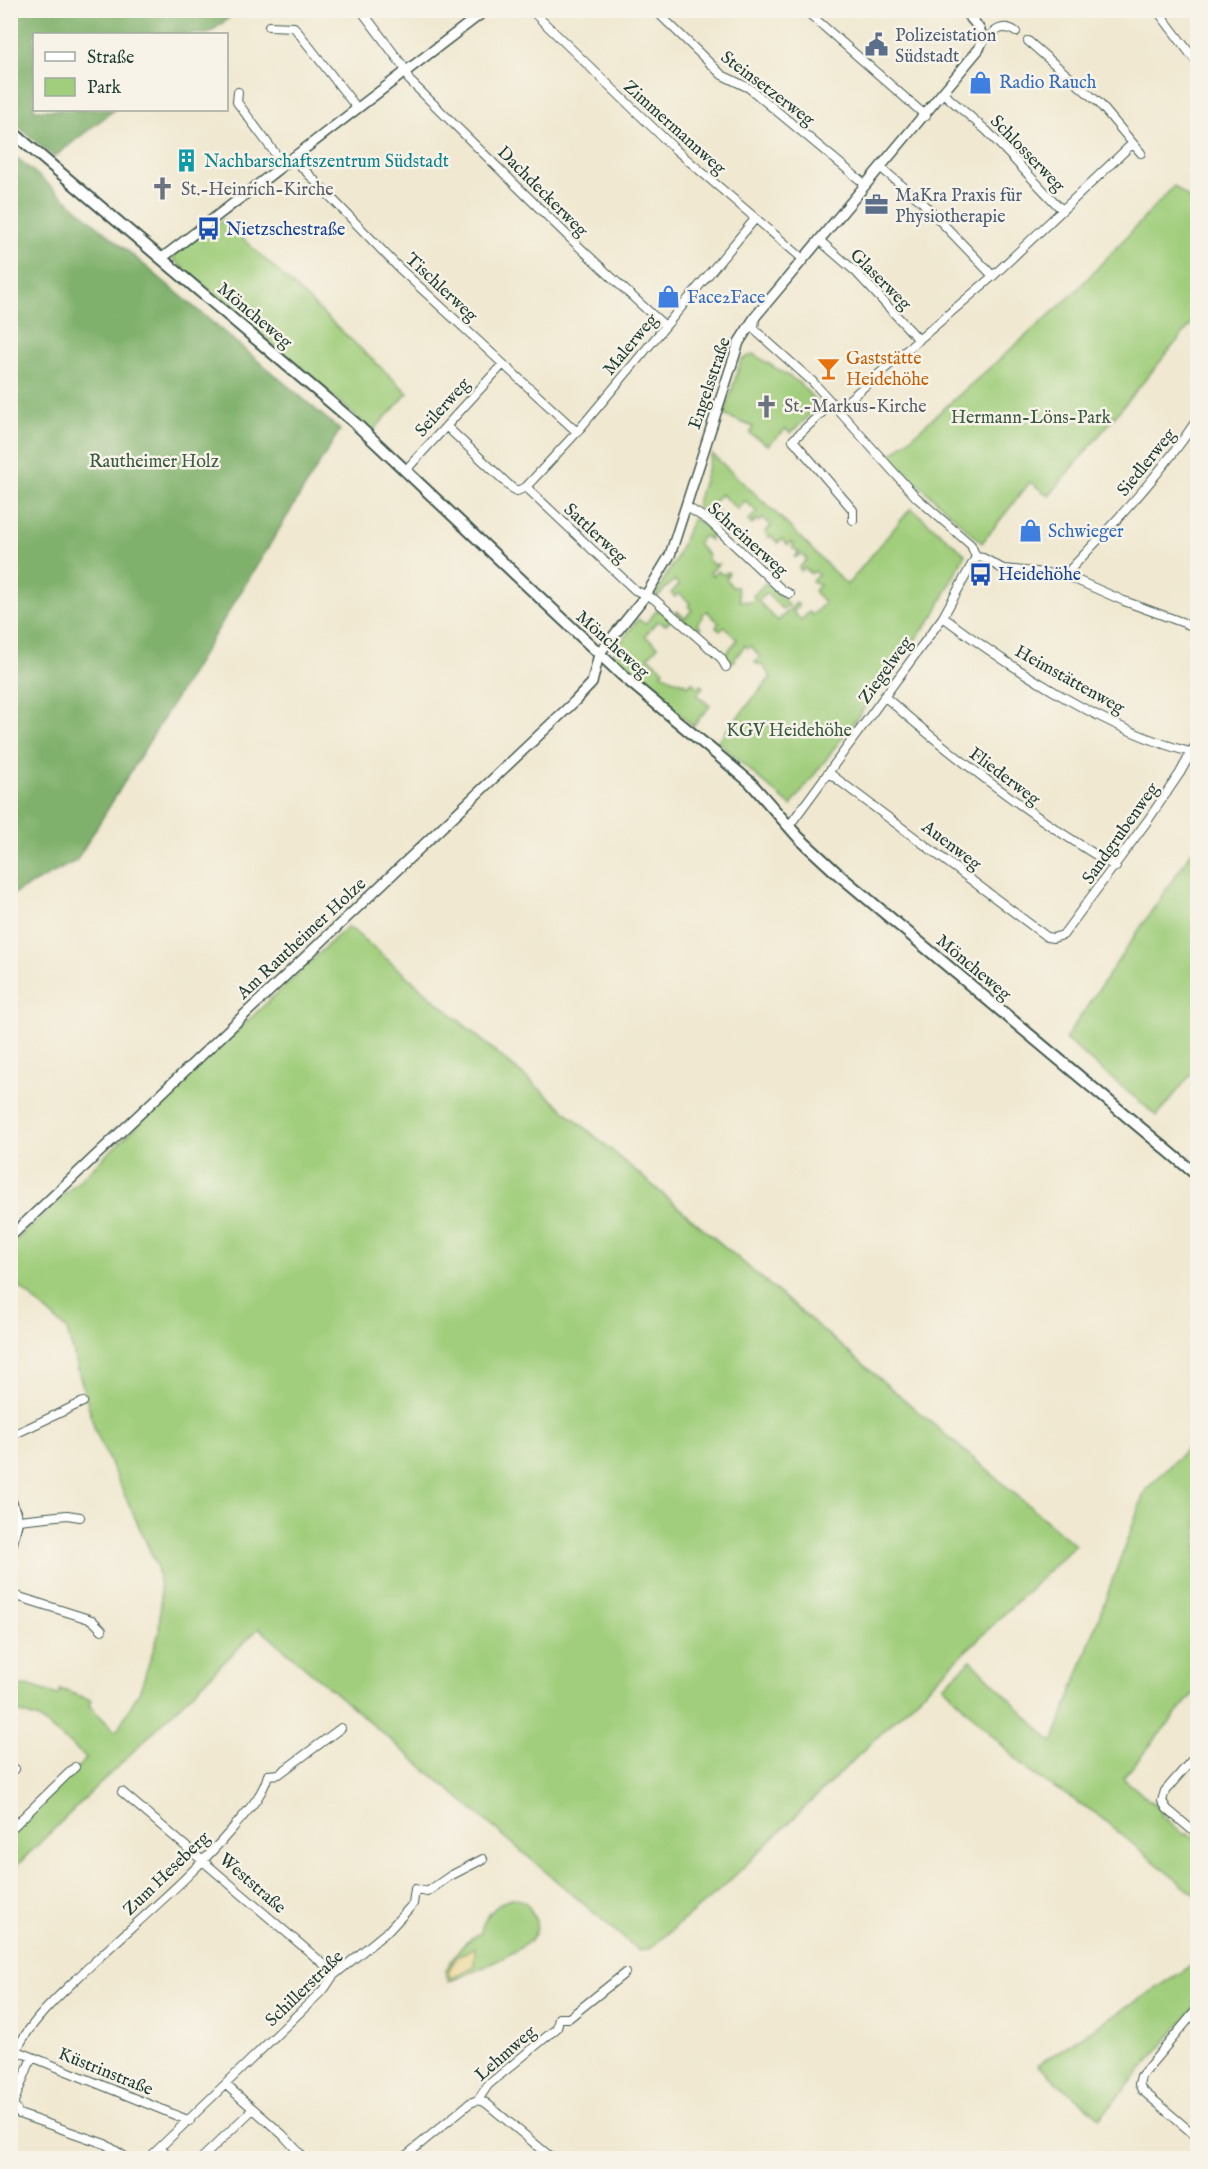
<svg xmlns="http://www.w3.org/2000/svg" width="1208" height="2169" viewBox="0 0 1208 2169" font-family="'IM FELL English',serif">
	<rect width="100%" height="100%" fill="#f7f3e8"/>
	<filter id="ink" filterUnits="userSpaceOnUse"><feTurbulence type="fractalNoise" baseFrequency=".0167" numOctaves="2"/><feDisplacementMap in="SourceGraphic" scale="12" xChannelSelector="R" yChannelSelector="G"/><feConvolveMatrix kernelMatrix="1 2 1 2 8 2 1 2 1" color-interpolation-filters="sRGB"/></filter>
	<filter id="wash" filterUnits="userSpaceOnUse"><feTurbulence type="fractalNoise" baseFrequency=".008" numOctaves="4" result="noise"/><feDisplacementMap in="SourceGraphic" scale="24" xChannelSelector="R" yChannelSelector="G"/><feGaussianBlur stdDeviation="1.35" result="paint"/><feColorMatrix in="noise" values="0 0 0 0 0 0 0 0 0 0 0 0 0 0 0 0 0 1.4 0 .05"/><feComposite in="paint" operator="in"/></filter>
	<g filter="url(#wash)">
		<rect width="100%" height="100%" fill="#f0e8d0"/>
		<path fill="#a0ce7c" stroke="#608658" stroke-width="1.5" d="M1174 186 1197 205V317L1049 496 1030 482 982 543 889 457 1073 294Z
			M223 220 408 393 373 431 173 259 174 255Z
			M753 354 798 382 817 402 806 419 790 433 786 429 768 445 750 434 753 427 724 415 741 360Z
			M712 454 780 517 847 585 911 508 965 554 934 615 791 806 717 742 771 677 763 666 755 663 760 657 751 646 748 648 745 645 732 663 724 656 737 640 725 627 720 631 716 627 719 623 707 611 702 614 703 617 697 624 701 628 697 632 676 613 677 611 685 618 692 610 688 606 690 603 679 593 675 597 671 593 679 585 674 580 657 597 655 595 675 561 693 518 716 534 709 536 710 540 704 536 697 543 709 556 707 559 714 565 718 564 710 573 713 576 717 571 724 575 727 572 729 573 726 578 732 587H737L740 601 751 602 755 599 753 596 766 582 789 605 783 610 766 593 758 601 778 621 796 603 799 606 793 612 801 620 809 612 812 615 825 603 814 591 820 585 812 581 818 575 814 571 811 574 805 568 801 571 799 568 807 559 801 554 794 558 799 552 792 548 794 545 791 542 788 545 782 539 778 543 771 536 768 538 765 532 771 526 763 518 759 522 757 519 752 525 748 521 757 512 745 501 737 509 721 494 711 505 719 513 714 519 696 506Z
			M658 609 671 620 666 625 657 621 645 636 658 646 648 657 664 670 662 673C673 683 677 677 688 686L692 682 698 688 701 685 703 687 697 695 710 706 693 726 614 659V651L638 619 645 624Z
			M1197 844V1067L1157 1116 1065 1039Z
			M348 926 1075 1545 722 1888 649 1949 639 1951 259 1628 11 1871V1833L87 1758 39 1719 11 1710V1685L17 1688 27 1685 58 1695 60 1689 91 1700 89 1705 116 1732 140 1690 159 1633 161 1596 157 1566 95 1430 67 1330 11 1279V1245Z
			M1197 1438V1689L1123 1778 1163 1812 1161 1815 1185 1835 1188 1833 1197 1841V1897L1094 1812 1029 1772 943 1686 971 1660 1053 1743 1145 1491Z
			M512 1898C523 1900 528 1902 532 1913 535 1918 538 1925 536 1931 531 1950 467 1974 449 1982L445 1972C453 1957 465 1939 481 1933 481 1919 498 1902 512 1898Z
			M1197 1962V2005L1100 2118 1037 2065Z"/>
		<path fill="#80b16c" stroke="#507750" stroke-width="1.5" d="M10 11 11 10 238 11 208 34H34V110H114L54 157 11 120Z
			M10 152 340 430 76 861 11 895Z"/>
		<path fill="#eeda9e" stroke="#868c69" stroke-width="1.5" d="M475 1947 474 1966 451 1979 448 1971 457 1957Z"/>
	</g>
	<g filter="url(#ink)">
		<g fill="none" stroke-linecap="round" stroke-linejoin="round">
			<defs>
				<path id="minor" d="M361 10 403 66 409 80C494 163 576 247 665 326
					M531 10 676 150 803 259
					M655 10 722 75 749 88 866 185
					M805 10 926 116
					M1157 10 1198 64
					M269 26 294 27 357 108
					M1028 41 1099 103 1141 153
					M983 42C993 32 1002 22 1016 32
					M238 92 237 102 283 164
					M944 94 987 131 1062 210
					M292 157 398 267 577 432
					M881 168 922 202 993 276
					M819 240 856 272 919 340
					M755 319 754 328 758 333 813 382 916 497 971 545 976 557
					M832 403 793 440 853 510V520
					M838 409 993 276 1132 144
					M446 426 512 488 517 491 526 487 635 590 654 599 721 658 726 667
					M405 471 503 364
					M526 487 577 432 755 219
					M687 507 708 520 782 590 790 594
					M976 557 983 558 1003 569 1065 575 1124 601 1198 628
					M1065 575C1113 524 1160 476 1198 418
					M943 617C1011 668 1108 731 1190 752
					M884 696C958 761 1031 817 1116 867
					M829 773 1047 937 1053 938 1063 935 1148 820 1180 773 1198 740
					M789 826 943 617 976 557
					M10 1432 15 1434 83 1402
					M18 1520 67 1515 80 1517
					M10 1594 92 1620 102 1630
					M1198 1753 1165 1791 1162 1801 1167 1809 1198 1835
					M10 1767 15 1769
					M122 1792 327 1967 333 1976
					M10 1830 75 1767
					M1198 2008 1141 2076 1139 2084 1142 2090 1198 2138
					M10 2048 190 2121
					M16 2051C33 2017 64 1991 91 1965 139 1920 191 1877 233 1828 247 1811 262 1797 268 1775L279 1774 341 1728
					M32 2057 13 2104 19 2114 105 2144 127 2158
					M226 2085 283 2135 304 2158
					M478 2100 486 2103 552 2158
					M161 2148 170 2158
					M149 2158 325 1988 333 1976 389 1930 413 1904 415 1889 427 1892 450 1876 483 1859
					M202 2158 253 2109
					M403 2158 470 2103 478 2100 488 2085 557 2028 559 2018H569L625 1973"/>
				<path id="tertiary" d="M162 258 486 10
					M10 1237 574 702 592 683 599 654 646 595 670 555 739 342 755 317 979 49C988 32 974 22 963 10
					M10 1498 18 1520 10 1551"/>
				<path id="secondary" d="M10 130 355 423 622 675 750 782 799 838 838 874 1198 1176"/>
			</defs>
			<use href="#minor" stroke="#3e574b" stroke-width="10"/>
			<use href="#tertiary" stroke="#3e574b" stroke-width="12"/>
			<use href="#secondary" stroke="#3e574b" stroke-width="14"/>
			<use href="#minor" stroke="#fff" stroke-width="8"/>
			<use href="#tertiary" stroke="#fff" stroke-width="9"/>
			<use href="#secondary" stroke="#fff" stroke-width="10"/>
		</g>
	</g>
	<defs>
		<symbol id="civic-bare" viewBox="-9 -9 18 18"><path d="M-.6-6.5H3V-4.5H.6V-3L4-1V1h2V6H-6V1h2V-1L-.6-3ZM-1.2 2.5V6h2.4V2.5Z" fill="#5c6f8a" stroke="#f7f3e8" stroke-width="2.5" paint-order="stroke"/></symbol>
		<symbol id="shop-bare" viewBox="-9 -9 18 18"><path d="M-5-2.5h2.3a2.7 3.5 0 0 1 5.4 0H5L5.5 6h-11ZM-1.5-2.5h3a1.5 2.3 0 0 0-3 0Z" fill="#3f7fe0" stroke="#f7f3e8" stroke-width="2.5" paint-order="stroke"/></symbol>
		<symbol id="building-bare" viewBox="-9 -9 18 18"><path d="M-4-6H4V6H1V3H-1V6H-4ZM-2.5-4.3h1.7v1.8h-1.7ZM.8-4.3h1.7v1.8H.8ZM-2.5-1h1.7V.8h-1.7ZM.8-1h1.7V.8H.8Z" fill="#0f9aa8" stroke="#f7f3e8" stroke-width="2.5" paint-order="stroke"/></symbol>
		<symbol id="church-bare" viewBox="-9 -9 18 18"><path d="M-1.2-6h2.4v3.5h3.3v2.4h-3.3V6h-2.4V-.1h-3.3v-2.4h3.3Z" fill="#6b7280" stroke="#f7f3e8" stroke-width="2.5" paint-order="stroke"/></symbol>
		<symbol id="office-bare" viewBox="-9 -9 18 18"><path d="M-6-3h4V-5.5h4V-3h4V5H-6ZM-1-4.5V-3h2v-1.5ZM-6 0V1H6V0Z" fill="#5c6f8a" stroke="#f7f3e8" stroke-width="2.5" paint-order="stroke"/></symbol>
		<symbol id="bus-bare" viewBox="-9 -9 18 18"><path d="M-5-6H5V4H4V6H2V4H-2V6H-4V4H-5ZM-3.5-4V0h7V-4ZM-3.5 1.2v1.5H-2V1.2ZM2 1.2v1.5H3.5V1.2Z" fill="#1a4fb4" stroke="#f7f3e8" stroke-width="2.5" paint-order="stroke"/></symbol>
		<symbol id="bar-bare" viewBox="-9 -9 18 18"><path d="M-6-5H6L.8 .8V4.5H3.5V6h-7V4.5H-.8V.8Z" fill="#e8710a" stroke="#f7f3e8" stroke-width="2.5" paint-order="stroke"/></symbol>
	</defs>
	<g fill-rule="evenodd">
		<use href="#civic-bare" x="860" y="28" width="33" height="33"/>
		<use href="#shop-bare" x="964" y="66" width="33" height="33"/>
		<use href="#building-bare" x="170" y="144" width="33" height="33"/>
		<use href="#church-bare" x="146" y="172" width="33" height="33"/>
		<use href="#office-bare" x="860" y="188" width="33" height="33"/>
		<use href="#bus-bare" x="192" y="212" width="33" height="33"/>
		<use href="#shop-bare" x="652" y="280" width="33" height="33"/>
		<use href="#bar-bare" x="812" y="352" width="33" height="33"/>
		<use href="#church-bare" x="750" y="390" width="33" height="33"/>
		<use href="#shop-bare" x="1014" y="514" width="33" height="33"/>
		<use href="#bus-bare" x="964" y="558" width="33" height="33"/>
	</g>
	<g text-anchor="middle" stroke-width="5" stroke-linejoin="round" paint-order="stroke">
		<g font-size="18" fill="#4e5e75" stroke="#f7f3e8" text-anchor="start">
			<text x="895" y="41">Polizeistation<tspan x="895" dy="21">Südstadt</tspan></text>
			<text x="895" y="201">MaKra Praxis für<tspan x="895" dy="21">Physiotherapie</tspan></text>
		</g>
		<g font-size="18" fill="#366cbe" stroke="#f7f3e8" text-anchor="start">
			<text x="999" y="88">Radio Rauch</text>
			<text x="687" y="303">Face2Face</text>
			<text x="1048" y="537">Schwieger</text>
		</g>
		<g font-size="18" fill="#1f3d34" stroke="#f7f3e8">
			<text transform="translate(768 88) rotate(37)" y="6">Steinsetzerweg</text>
			<text transform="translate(675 127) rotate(42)" y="6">Zimmermannweg</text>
			<text transform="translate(1028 153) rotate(46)" y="6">Schlosserweg</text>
			<text transform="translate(543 191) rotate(45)" y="6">Dachdeckerweg</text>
			<text transform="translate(881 279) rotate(45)" y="6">Glaserweg</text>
			<text transform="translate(442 287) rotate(43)" y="6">Tischlerweg</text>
			<text transform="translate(255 315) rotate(40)" y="6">Möncheweg</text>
			<text transform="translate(630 344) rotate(-50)" y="6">Malerweg</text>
			<text transform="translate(709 383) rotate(-71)" y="6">Engelsstraße</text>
			<text transform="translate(442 407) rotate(-48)" y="6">Seilerweg</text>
			<text transform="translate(1146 462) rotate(-51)" y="6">Siedlerweg</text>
			<text transform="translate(596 533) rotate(43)" y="6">Sattlerweg</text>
			<text transform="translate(748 539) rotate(42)" y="6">Schreinerweg</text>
			<text transform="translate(613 644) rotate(42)" y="6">Möncheweg</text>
			<text transform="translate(885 670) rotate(-54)" y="6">Ziegelweg</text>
			<text transform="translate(1070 679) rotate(29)" y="6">Heimstättenweg</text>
			<text transform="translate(1005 776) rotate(37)" y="6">Fliederweg</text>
			<text transform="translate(1120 833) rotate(-55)" y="6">Sandgrubenweg</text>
			<text transform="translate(952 845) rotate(37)" y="6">Auenweg</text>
			<text transform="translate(301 938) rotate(-43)" y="6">Am Rautheimer Holze</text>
			<text transform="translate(974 967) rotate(40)" y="6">Möncheweg</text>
			<text transform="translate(166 1873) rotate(-44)" y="6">Zum Heseberg</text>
			<text transform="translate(253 1883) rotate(41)" y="6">Weststraße</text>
			<text transform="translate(304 1988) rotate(-44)" y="6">Schillerstraße</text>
			<text transform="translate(505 2053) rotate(-41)" y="6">Lehmweg</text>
			<text transform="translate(106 2071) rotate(22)" y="6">Küstrinstraße</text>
		</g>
		<g font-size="18" fill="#0d838f" stroke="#f7f3e8" text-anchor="start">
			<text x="204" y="167">Nachbarschaftszentrum Südstadt</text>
		</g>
		<g font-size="18" fill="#5b616d" stroke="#f7f3e8" text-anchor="start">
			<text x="181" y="195">St.-Heinrich-Kirche</text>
			<text x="784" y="412">St.-Markus-Kirche</text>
		</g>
		<g font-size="18" fill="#164399" stroke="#f7f3e8" text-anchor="start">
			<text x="226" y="235">Nietzschestraße</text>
			<text x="998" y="580">Heidehöhe</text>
		</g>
		<g font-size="18" fill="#c56008" stroke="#f7f3e8" text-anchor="start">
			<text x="846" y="364">Gaststätte<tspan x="846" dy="21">Heidehöhe</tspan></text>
		</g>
		<g font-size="18" fill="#395a42" stroke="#f7f3e8">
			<text x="1031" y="423">Hermann-Löns-Park</text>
			<text x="154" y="467">Rautheimer Holz</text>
			<text x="789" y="736">KGV Heidehöhe</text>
		</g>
	</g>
	<rect width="1208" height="2169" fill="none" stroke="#f7f3e8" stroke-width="36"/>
	<rect x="33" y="33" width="195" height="78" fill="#f7f3e8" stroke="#a1aaa0" stroke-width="1.5"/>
	<rect x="45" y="52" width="30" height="9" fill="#ffffff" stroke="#a1aaa0" stroke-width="1.5"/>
	<text x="87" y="63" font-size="18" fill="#1f3d34">Straße</text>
	<rect x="45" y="78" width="30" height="18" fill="#a0ce7c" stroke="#a1aaa0" stroke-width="1.5"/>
	<text x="87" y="93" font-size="18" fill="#1f3d34">Park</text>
</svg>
